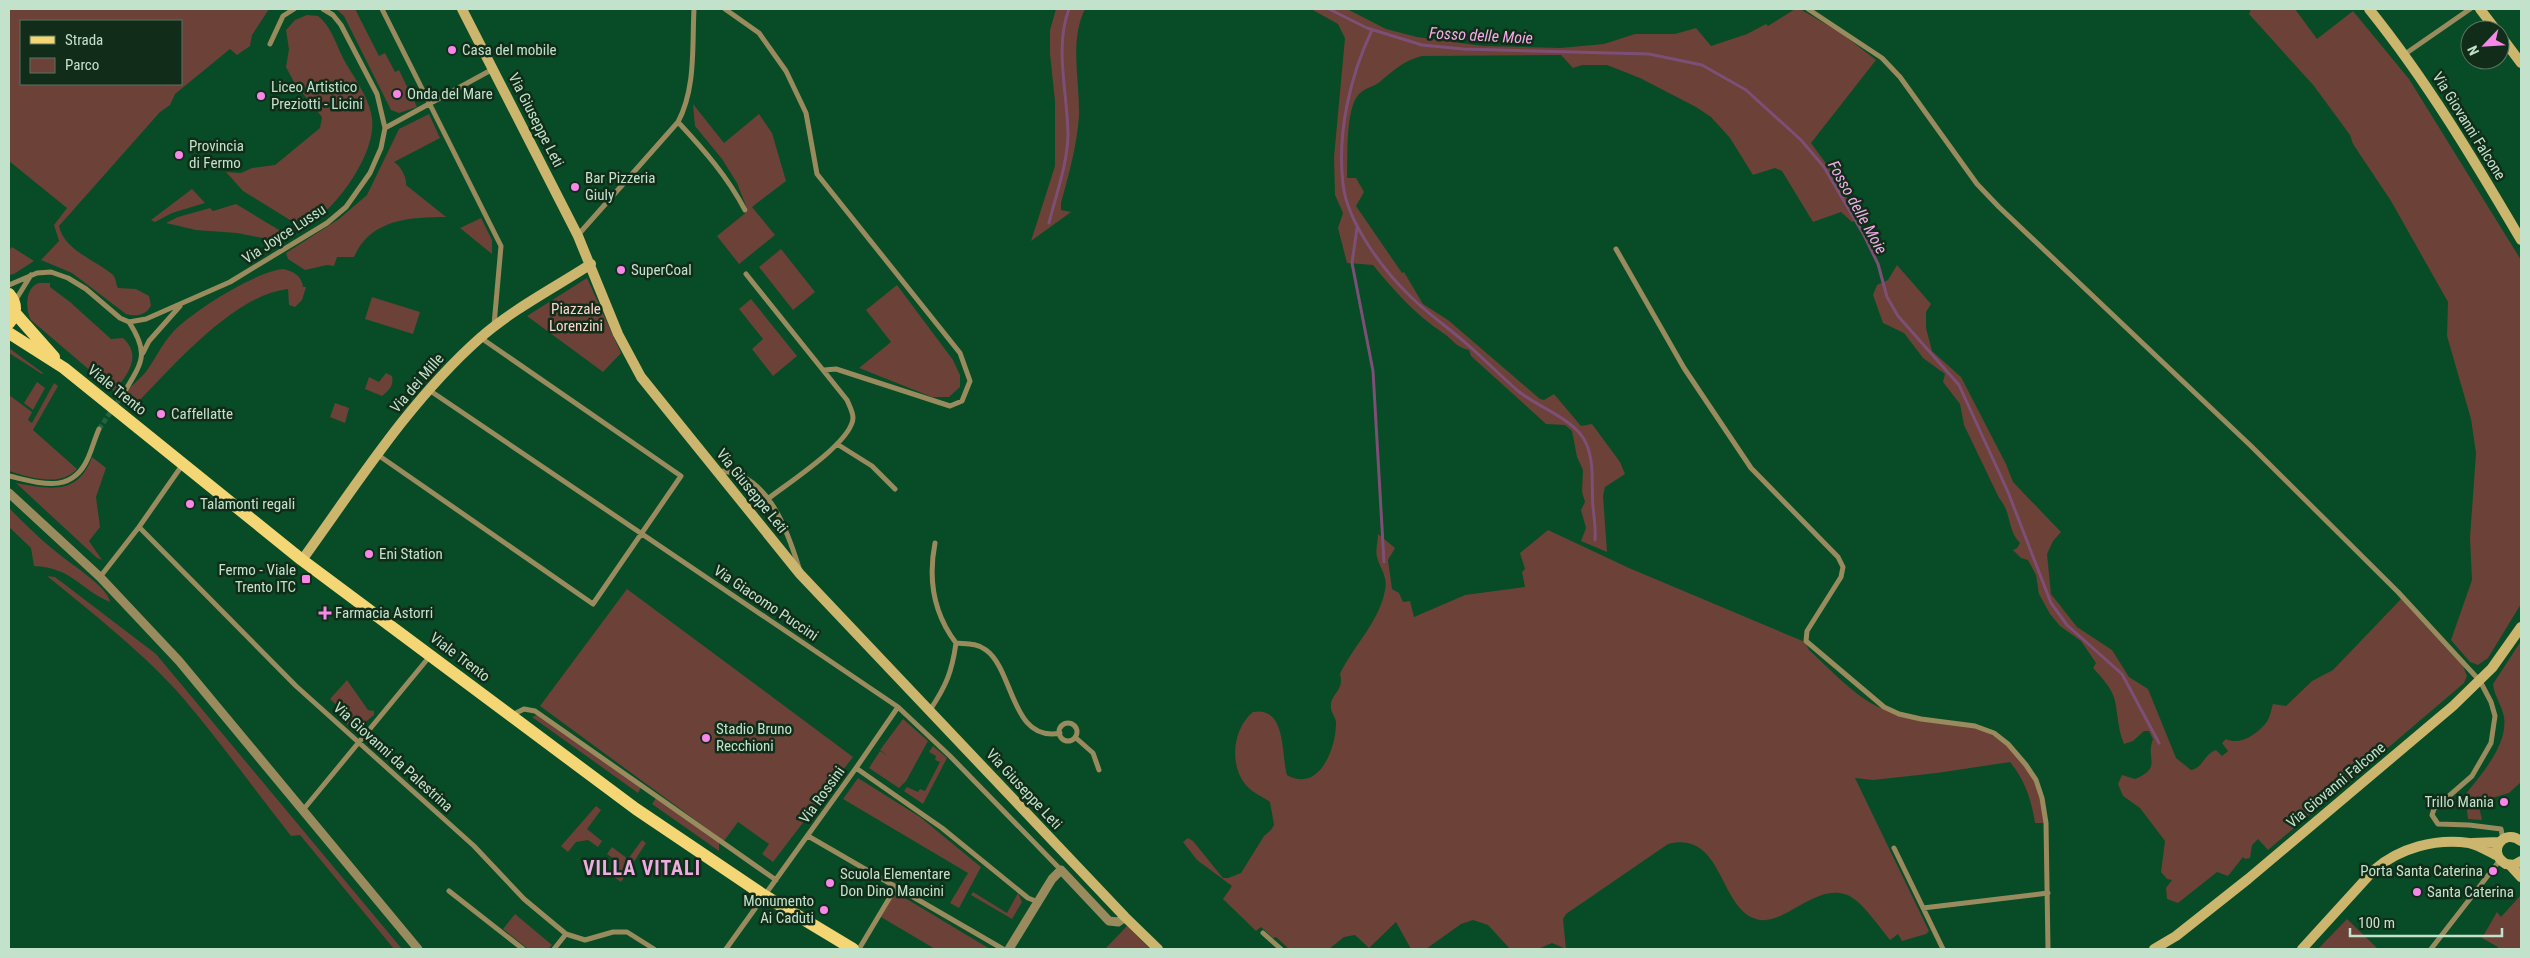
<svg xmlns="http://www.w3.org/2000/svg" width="2530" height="958" viewBox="0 0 2530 958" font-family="'Roboto Condensed',sans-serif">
	<rect width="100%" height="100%" fill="#074c26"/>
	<path fill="#6b4138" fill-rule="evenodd" d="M9 9H269L252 35 250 46 237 55 230 49 175 94 170 105 160 112 59 226C64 250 95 260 112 274 117 278 115 283 118 288L136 289 149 296 151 305C147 315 136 317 126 314L72 273 41 260 59 241 54 225 67 208 9 161ZM181 21V84H21V21Z
		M336 9H355L379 56 385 53 395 72 399 70 417 107 399 113 391 110 344 16Z
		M1056 9H1085C1069 42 1080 80 1079 116 1077 145 1069 174 1061 203V210L1071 212 1031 241 1055 166V101L1050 54V30Z
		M1311 9H1347L1386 29 1417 37 1483 46 1560 48 1604 44 1635 34H1675L1696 28 1711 46 1747 34 1766 24 1768 26 1795 9H1800L1841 33 1876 60 1811 143 1836 177 1859 219 1852 222 1841 212 1813 222 1782 171 1775 168 1753 175 1730 138 1711 117 1696 107 1640 78 1607 65H1582L1573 68 1561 55H1557L1422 56C1405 60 1395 69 1382 80 1375 87 1366 87 1359 94 1345 109 1348 158 1347 178H1356L1364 192 1356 206 1402 273 1404 272 1423 304 1448 320 1540 399 1544 400 1554 394 1581 426 1592 424 1620 462 1625 474 1605 487 1603 496 1607 552 1581 541 1586 528 1581 510 1585 502 1582 492 1583 470 1577 457 1572 431 1565 425 1546 424 1471 356 1469 350C1454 346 1455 341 1443 333 1415 314 1395 292 1373 265L1347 263 1338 228 1343 213 1335 195 1334 157 1345 38 1338 24Z
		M2251 9H2295L2317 39 2353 11 2409 79 2521 260V604L2488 658 2478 665 2470 662 2451 640 2472 580 2470 538 2476 453 2471 419 2447 336 2448 302 2391 201 2353 144 2350 135 2314 86 2249 14Z
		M307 15 318 16C331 26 336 44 343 58 352 75 367 94 371 113 381 150 334 213 303 228L243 191 226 172 241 173 252 168 275 165 320 128 322 117 295 84 286 67 289 49 286 30 295 20Z
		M693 104 724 143 759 114 772 133 786 181 752 207 775 235 739 264 717 236 748 211 737 183 722 159 695 126Z
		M429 114 440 138 394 162C401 166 407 178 406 185L446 217C411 217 370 219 354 257H337L334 266 327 265 305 270 288 259 286 253 339 219 367 195 399 129Z
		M192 189 205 203 172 213 155 222 151 220Z
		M236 204 279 230 278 241 237 233 196 230 166 223 178 217 210 208 213 211Z
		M481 218 492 240V254L460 228Z
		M12 247 34 261 14 274 9 275V250Z
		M781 249 815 292 793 310 759 267Z
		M1897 265 1931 304 1926 312V328L1932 351 1961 377 2006 464 2013 482 2061 532 2053 541 2047 554 2051 594 2077 627 2112 650 2129 677 2148 689 2176 758 2191 770C2203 768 2204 754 2216 750L2222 756 2228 751 2222 743 2226 739C2240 746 2257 734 2266 723 2270 718 2271 710 2273 704L2286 706 2312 681 2333 670 2401 599 2463 666 2467 676 2464 683 2268 850 2258 839 2252 845 2250 858 2245 859 2243 857 2228 876 2217 872 2178 903 2167 899 2166 888 2172 880 2167 879 2161 872 2165 841 2140 808 2123 796 2118 784 2122 775 2135 779C2163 767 2145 760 2153 739L2149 731H2144L2133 741 2124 744C2118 730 2118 716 2115 701 2112 688 2102 678 2093 668L2096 663 2081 641 2060 626 2050 614 2039 594 2036 575 2028 560 2021 558 2013 550 2017 548 2020 543C2007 530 2012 513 1999 498L1964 425 1960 404 1943 382 1945 374 1923 358 1904 333 1883 323 1873 295 1877 285 1888 280Z
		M284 269C294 272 302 276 303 287H306L302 300 295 307 289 305 288 289C233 295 173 367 135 405L124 395C130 386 138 381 145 373 155 360 161 345 173 332 191 312 258 270 284 269Z
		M587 278 621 353 603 372 527 316Z
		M39 283H50V287L70 302 111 339 123 338C143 356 127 376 114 391L31 320C25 310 25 287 39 283Z
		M897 285 953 360 960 375V387L949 397H932L859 368 891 342 866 310Z
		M372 297 420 312 413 334 365 319Z
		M751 299 797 356 773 376 752 349 763 339 739 309Z
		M9 348 43 373 42 374 9 353Z
		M386 373 392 376C394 386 389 390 382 396L365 389 369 377 379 382Z
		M37 382 45 388 33 410 24 403Z
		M54 383 58 386 33 430 77 469C61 487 31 478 9 471V395L32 412 28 420 32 423Z
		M335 403 349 408 345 423 330 417Z
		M92 457 106 468 96 497 100 527 89 541 102 560 97 558 16 483C50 489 78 496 92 457Z
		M9 508C25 524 42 541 60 555 72 565 108 587 110 602 79 589 73 568 34 566L31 548 9 527Z
		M1548 530 1629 568 1805 642 1809 650C1829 668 1859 701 1884 709 1913 718 1945 718 1974 727 2005 736 2031 767 2040 797 2043 805 2043 815 2044 823H2035C2031 799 2026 782 2010 762L1937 773 1873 780 1855 778 1928 929 1929 931 1926 934 1902 941 1898 934 1890 940C1880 928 1870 913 1858 902 1823 871 1786 929 1756 919 1719 908 1723 830 1668 844L1566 914 1563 919 1566 949 1552 943 1538 949H1510L1488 925 1473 920 1461 924 1426 949H1411L1396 922 1369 948 1355 935 1344 937 1329 949H1289L1276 937 1273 938 1261 927 1256 931 1223 899 1232 886 1197 860 1183 842 1188 838 1193 841 1223 878H1228L1241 873 1264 836 1271 830 1274 825 1270 802C1262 796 1252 793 1245 784 1229 764 1233 728 1253 712 1287 706 1281 755 1287 775 1319 793 1336 749 1336 723 1336 718 1332 714 1331 709 1329 693 1345 692 1340 674 1353 646 1380 621 1385 590 1388 576 1380 569 1377 557 1375 551 1378 541 1378 534L1395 548 1388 560 1392 589 1399 593 1403 602 1410 601 1414 617 1465 595 1525 587 1522 572 1525 569 1520 553Z
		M47 576 55 577 156 654 402 949H394L300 835 291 836C255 790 221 743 183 698 147 656 91 612 47 576Z
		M627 589 853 757 773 862 762 854 769 844 738 822 724 841 540 706Z
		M2521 641V782L2509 793 2478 802 2482 820 2468 819 2465 795C2481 774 2508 746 2504 717 2502 705 2494 696 2493 684Z
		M347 680 368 710 374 711V715L357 729 352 728 346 723 351 719 330 699Z
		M537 715 641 787 638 793 532 717Z
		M903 719 928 741 906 781 899 788 869 768 880 751 888 756 880 750Z
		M933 746 947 758 923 804 904 791 907 787 918 792 920 789 925 791 940 762 935 760 936 756 929 752Z
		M858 778 920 817 981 867 959 908 950 903 968 873 843 799Z
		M656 798 719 842V851L652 804Z
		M596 806 601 810 587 829 602 841 598 847 588 840 576 842 568 852 561 846Z
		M642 840 646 843 621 882 614 877 618 873 617 861 607 854 612 847 628 859Z
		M895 892 990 949H935L881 917Z
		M973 892 1007 913 1018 893 1022 902 1012 919 971 895Z
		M2520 896 2521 949H2497L2498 947 2482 938 2497 912 2501 917Z
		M515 914 552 945 548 949H528L503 929Z
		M2347 919 2378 949H2318Z
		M1127 926 1150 949H1105Z"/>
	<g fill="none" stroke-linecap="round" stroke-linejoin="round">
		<path stroke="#7d4f76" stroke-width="3" d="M1329 9 1367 28 1422 45 1463 49 1649 54 1702 65 1746 90 1801 140 1824 167 1864 235 1878 264 1887 297 1898 316 1959 385 2008 492 2051 603 2067 625 2122 674 2159 743
			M1372 30C1350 76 1337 133 1343 184 1347 222 1383 270 1410 296 1428 314 1449 328 1468 345 1485 360 1501 376 1518 391 1539 408 1575 419 1586 443 1595 463 1591 486 1593 507 1594 518 1596 528 1595 540
			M1049 223C1056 195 1067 165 1068 136 1068 95 1054 48 1069 9
			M1357 228 1352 263 1373 371 1384 562"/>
		<path stroke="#23623f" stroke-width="5" stroke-dasharray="5 2.5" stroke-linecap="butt" d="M99 429 125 391"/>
		<path stroke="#998b5e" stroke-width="5" d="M382 9 501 246 494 325
			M725 9 759 33 786 71 806 113 817 174 960 353 970 381 962 401 950 406 836 369 824 370
			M1808 9 1882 58 1900 77 1977 184 1999 207 2251 446 2398 592 2480 681 2491 702 2495 716 2491 743 2472 776 2434 809 2432 815 2438 824 2469 825 2501 829 2503 839
			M270 44 283 16 294 9
			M2405 54 2470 9
			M678 122C704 150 727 176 745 210
			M385 128 493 69
			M578 235 678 122C696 88 692 46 694 9
			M1616 249 1684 368 1751 468 1838 557 1843 567 1841 577 1807 631 1806 641 1884 707 1899 714 1921 719 1975 726 1994 733 2008 744 2026 765 2036 780 2042 798 2046 823 2048 949
			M746 274 847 400C849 405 853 412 853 418 852 442 788 483 769 498
			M9 285 37 273 51 272 68 278 86 289 120 318 129 322 146 319 230 282 327 223 346 207 370 173 381 148 385 128 377 94 341 25 333 15 323 9
			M15 301 31 275
			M143 353 149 341 180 306
			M429 390 898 707 950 756 1061 870
			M125 391C143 361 149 353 129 322
			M837 444 872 466 895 489
			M378 455 593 604 681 476 481 338
			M718 471C767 471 787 529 799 568
			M9 476C40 483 72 495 88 458 92 449 95 438 99 429
			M139 527 296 686 474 846 524 899 566 934 585 940 613 932H627L654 949
			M100 577 139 527 183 464
			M956 643C967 644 977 643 986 650 1014 670 1011 743 1060 733
			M930 710C946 686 952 672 956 643 934 614 928 579 935 543
			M512 715 524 709 535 711 776 880
			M1059 732a9 9 0 1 1 18 0a9 9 0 1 1-18 0Z
			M1076 738 1093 753 1099 770
			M856 768 942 828 1028 898 1038 902
			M303 810 430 656
			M808 836 1003 949
			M1894 848 1943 949
			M449 891 523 949
			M1923 908 2048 893
			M1263 933 1281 949
			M554 949 566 934
			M726 949 856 768 898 707
			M859 949 896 887
			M2431 949 2500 860"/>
		<path stroke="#998b5e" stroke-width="9" d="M9 493 100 577 179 661 418 949
			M1009 949 1052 879 1061 870 1109 921 1118 922 1125 917"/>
		<path stroke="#ccb56c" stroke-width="10" d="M462 9 578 236 618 334 641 377 800 574 1125 917 1158 949
			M2369 9C2427 81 2474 160 2521 240
			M2480 9 2496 30
			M2500 35 2521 63
			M302 560C357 484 409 401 480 338 513 309 554 288 591 264
			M2521 841C2503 827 2486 853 2506 864L2514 865 2521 861
			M2472 843 2499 842
			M2510 865 2521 877
			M2154 949 2176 936 2248 879 2453 706 2492 668 2521 627
			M2302 949 2374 870C2399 848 2436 838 2469 843 2479 845 2489 852 2498 856"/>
		<path stroke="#f4d675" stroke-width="12" d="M9 294C17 303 17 314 9 323
			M15 313 54 357
			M9 333 64 368 302 560 636 809 765 896 853 949"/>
	</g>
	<g fill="#f987e9" stroke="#122c1a" stroke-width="2">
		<circle cx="452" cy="50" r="5"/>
		<circle cx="397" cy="94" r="5"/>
		<circle cx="261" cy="96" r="5"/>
		<circle cx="179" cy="155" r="5"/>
		<circle cx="575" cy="187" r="5"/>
		<circle cx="621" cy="270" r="5"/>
		<circle cx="161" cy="414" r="5"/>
		<circle cx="190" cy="504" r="5"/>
		<circle cx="369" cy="554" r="5"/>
		<rect x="301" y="574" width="10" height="10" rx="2.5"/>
		<path d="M322.5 605.5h5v5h5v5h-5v5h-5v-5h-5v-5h5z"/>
		<circle cx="706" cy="738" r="5"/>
		<circle cx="2504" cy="802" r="5"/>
		<circle cx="2493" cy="871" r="5"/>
		<circle cx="830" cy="883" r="5"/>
		<circle cx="2417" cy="892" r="5"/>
		<circle cx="824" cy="910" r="5"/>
	</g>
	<g text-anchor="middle" stroke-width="5" stroke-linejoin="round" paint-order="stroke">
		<g font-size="15" fill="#c3e2cb" stroke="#122c1a" text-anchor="start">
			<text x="462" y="55">Casa del mobile</text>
			<text x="271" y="92">Liceo Artistico<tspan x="271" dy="17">Preziotti - Licini</tspan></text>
			<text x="407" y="99">Onda del Mare</text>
			<text x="189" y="151">Provincia<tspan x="189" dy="17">di Fermo</tspan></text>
			<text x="585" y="183">Bar Pizzeria<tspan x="585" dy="17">Giuly</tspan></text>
			<text x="631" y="275">SuperCoal</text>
			<text x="171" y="419">Caffellatte</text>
			<text x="200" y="509">Talamonti regali</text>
			<text x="379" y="559">Eni Station</text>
			<text x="296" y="575" text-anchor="end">Fermo - Viale<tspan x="296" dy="17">Trento ITC</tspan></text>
			<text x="335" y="618">Farmacia Astorri</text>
			<text x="716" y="734">Stadio Bruno<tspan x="716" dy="17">Recchioni</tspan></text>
			<text x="2494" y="807" text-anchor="end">Trillo Mania</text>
			<text x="2483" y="876" text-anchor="end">Porta Santa Caterina</text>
			<text x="840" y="879">Scuola Elementare<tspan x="840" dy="17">Don Dino Mancini</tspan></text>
			<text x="2427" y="897">Santa Caterina</text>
			<text x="814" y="906" text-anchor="end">Monumento<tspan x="814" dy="17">Ai Caduti</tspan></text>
		</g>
		<g font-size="15" fill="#c3e2cb" stroke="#122c1a">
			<text transform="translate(536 120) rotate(63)" y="5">Via Giuseppe Leti</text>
			<text transform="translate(2469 126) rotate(58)" y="5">Via Giovanni Falcone</text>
			<text transform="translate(284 234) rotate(-33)" y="5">Via Joyce Lussu</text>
			<text transform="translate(417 383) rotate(-49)" y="5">Via dei Mille</text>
			<text transform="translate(117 390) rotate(39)" y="5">Viale Trento</text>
			<text transform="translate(752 491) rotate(51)" y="5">Via Giuseppe Leti</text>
			<text transform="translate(766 603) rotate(34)" y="5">Via Giacomo Puccini</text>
			<text transform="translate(460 657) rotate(37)" y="5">Viale Trento</text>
			<text transform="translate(393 757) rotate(42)" y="5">Via Giovanni da Palestrina</text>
			<text transform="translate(2336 785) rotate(-40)" y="5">Via Giovanni Falcone</text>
			<text transform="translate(1024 789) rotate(47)" y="5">Via Giuseppe Leti</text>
			<text transform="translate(822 795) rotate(-54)" y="5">Via Rossini</text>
		</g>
		<g font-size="15" fill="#fdd6cd" stroke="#122c1a">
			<text x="576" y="314">Piazzale<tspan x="576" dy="17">Lorenzini</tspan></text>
		</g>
		<g font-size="16" font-style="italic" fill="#f4ace8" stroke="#122c1a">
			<text transform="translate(1481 35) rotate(3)" y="6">Fosso delle Moie</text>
			<text transform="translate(1858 207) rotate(61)" y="6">Fosso delle Moie</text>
		</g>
		<g font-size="20" font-weight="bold" letter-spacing="1" fill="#edade2" stroke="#122c1a">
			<text x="642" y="875">VILLA VITALI</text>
		</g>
	</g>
	<rect width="2530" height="958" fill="none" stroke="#c3e2cb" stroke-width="20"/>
	<rect x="20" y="20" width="162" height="65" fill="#122c1a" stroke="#597561"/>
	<rect x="30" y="36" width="25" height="8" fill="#f4d675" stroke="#597561"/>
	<text x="65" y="45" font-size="15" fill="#c3e2cb">Strada</text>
	<rect x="30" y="58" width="25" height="15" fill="#6b4138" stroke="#597561"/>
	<text x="65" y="70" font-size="15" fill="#c3e2cb">Parco</text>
	<g transform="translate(2485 45) rotate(245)"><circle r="24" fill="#122c1a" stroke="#597561"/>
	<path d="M0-4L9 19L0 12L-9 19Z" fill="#f987e9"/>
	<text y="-8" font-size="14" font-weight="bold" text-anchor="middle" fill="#c3e2cb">N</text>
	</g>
	<path d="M2350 928v8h152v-8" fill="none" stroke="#c3e2cb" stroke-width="2.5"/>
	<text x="2358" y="928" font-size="15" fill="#c3e2cb" stroke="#122c1a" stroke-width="4" paint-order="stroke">100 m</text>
</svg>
